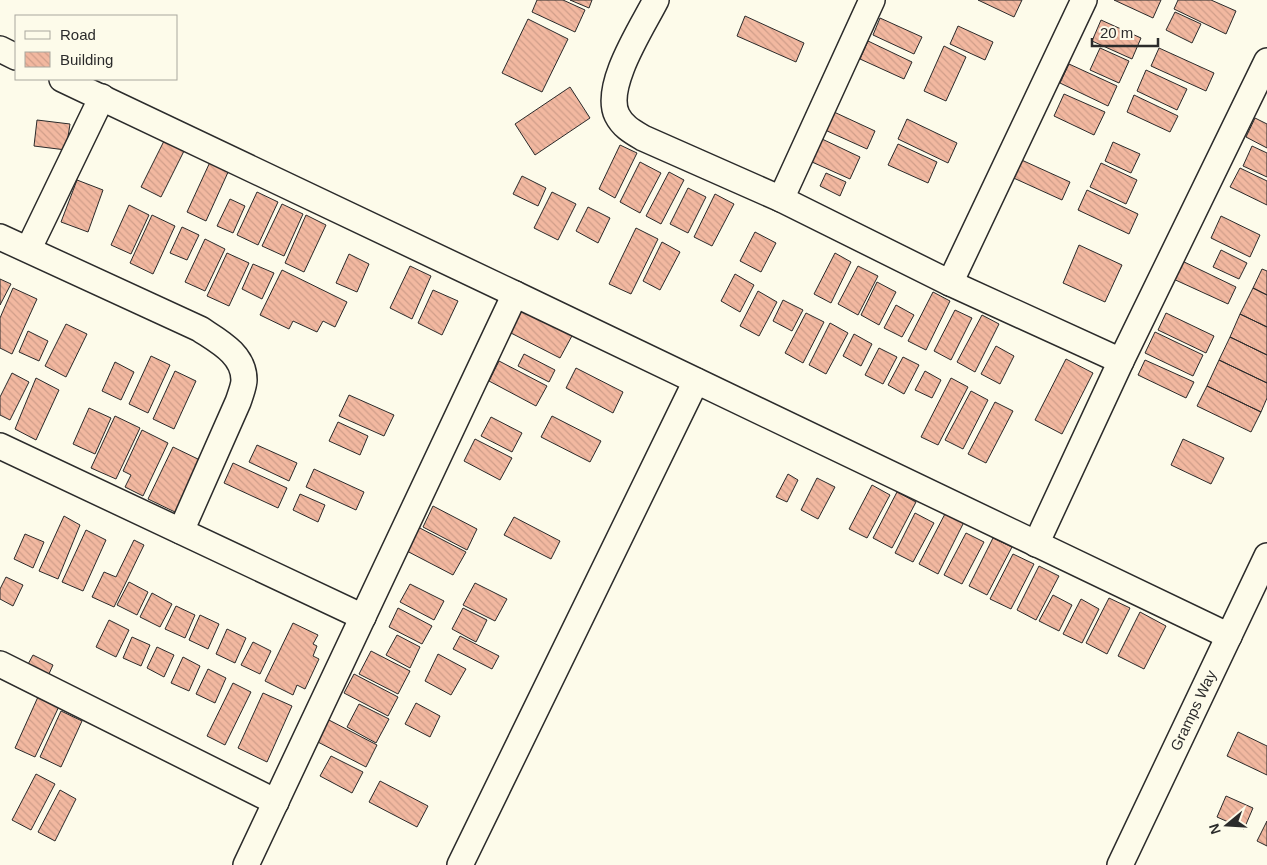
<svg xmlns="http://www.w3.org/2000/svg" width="1267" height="865" viewBox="0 0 1267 865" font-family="Arial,sans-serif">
	<defs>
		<pattern id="building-back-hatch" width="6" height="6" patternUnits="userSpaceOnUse" patternTransform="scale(1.25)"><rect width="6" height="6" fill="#f2b8a0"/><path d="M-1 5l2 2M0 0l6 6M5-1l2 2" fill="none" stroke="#d09e8a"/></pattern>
	</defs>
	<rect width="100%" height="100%" fill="#fdfbea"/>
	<path fill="url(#building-back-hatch)" stroke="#2b2b2b" d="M537 0H563L585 10 575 32 532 12Z
		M570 0H592L589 8Z
		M978 0H1022L1014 17Z
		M1114 0H1161L1153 18Z
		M1178 0H1211L1236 11 1226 34 1174 9Z
		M1175 12 1201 24 1192 43 1166 30Z
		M745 16 804 43 796 62 737 36Z
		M880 18 922 37 914 54 873 35Z
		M528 19 568 39 542 92 502 73Z
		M1101 20 1141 38 1132 59 1092 41Z
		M958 26 993 42 985 60 950 44Z
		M868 41 912 62 904 79 860 59Z
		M944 46 966 57 946 101 924 91Z
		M1100 48 1129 61 1119 83 1090 70Z
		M1159 48 1214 73 1206 91 1151 66Z
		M1069 64 1117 86 1108 106 1060 83Z
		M1146 70 1187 89 1177 110 1137 91Z
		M570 87 590 118 535 155 515 124Z
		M1064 94 1105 112 1094 135 1054 116Z
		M1134 95 1178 116 1170 132 1127 112Z
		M834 112 875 131 867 149 825 130Z
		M1255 118 1267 124V148L1246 137Z
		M907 119 957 143 948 163 898 139Z
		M37 120 70 124 66 150 34 146Z
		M822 139 860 157 850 179 812 162Z
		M164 141 184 151 161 197 141 187Z
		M1113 142 1140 154 1131 173 1105 161Z
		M898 144 937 162 928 183 888 165Z
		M620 145 637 153 615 198 599 189Z
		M1252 146 1267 153V177L1243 166Z
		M1015 157 1070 182 1062 200 1007 175Z
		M210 162 229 170 206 221 187 212Z
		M640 162 661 173 640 213 620 202Z
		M1101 163 1137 180 1126 204 1090 187Z
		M1240 168 1267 181V205L1230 187Z
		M669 172 684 180 661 224 646 216Z
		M826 173 846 182 840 196 820 186Z
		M522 176 546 188 538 206 513 194Z
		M77 180 103 190 88 232 61 222Z
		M688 188 706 197 688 233 670 224Z
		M1087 190 1138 214 1129 234 1078 210Z
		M257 192 278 202 258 245 237 235Z
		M552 192 576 204 558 240 534 228Z
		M715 194 734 204 712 246 694 237Z
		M230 199 245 206 233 233 217 226Z
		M282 204 303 214 284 256 262 246Z
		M129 205 149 215 131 254 111 245Z
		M588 207 610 218 598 243 576 231Z
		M152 215 175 226 153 274 130 263Z
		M306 215 326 225 304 272 285 263Z
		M1221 216 1260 235 1250 257 1211 238Z
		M182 227 199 235 187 260 170 253Z
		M636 228 658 239 631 294 609 284Z
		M755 232 776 243 761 272 740 261Z
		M205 239 225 249 205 291 185 282Z
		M662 242 680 252 660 290 643 281Z
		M1079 245 1122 265 1105 302 1063 283Z
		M1221 250 1247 263 1239 279 1213 267Z
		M227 253 249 263 229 306 207 296Z
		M835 253 851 262 831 303 814 294Z
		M349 254 369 264 357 292 336 283Z
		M1178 259 1236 287 1228 304 1169 277Z
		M253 264 274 273 262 299 242 289Z
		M410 266 431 276 412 319 390 308Z
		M858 266 878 276 858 315 838 304Z
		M1262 269 1267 271V295L1253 288Z
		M282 270 347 302 335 327 323 321 317 332 293 321 289 329 260 315Z
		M735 274 754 285 740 312 721 301Z
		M0 279 11 284 0 305Z
		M877 282 896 292 879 325 861 315Z
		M13 288 37 299 12 354 0 348V318Z
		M1253 288 1267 295V327L1240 314Z
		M433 290 458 301 442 335 418 323Z
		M758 291 777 302 759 336 740 326Z
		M933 292 950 301 926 350 908 341Z
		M783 300 803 310 792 331 773 321Z
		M896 305 914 315 902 337 884 328Z
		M520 306 573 334 560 358 507 331Z
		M955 310 972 318 951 360 934 351Z
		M806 313 824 322 803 363 785 353Z
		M1166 313 1214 336 1206 353 1158 330Z
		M1240 314 1267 327V355L1230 337Z
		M982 315 999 324 975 372 957 362Z
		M830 323 848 333 826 374 809 365Z
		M66 324 87 334 66 377 45 366Z
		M28 331 48 341 39 361 19 352Z
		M1155 332 1203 355 1193 376 1145 353Z
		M854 334 872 344 861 366 843 356Z
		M1230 337 1267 355V383L1219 360Z
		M996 346 1014 356 1000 384 981 374Z
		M879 348 897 357 883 384 865 375Z
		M524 354 555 370 549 382 518 366Z
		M151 356 170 365 148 413 129 404Z
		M903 357 919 365 904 394 888 385Z
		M1066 359 1093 373 1062 434 1035 420Z
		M1145 360 1194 382 1186 398 1138 375Z
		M1219 360 1267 383V398L1261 412 1207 386Z
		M499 361 547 386 536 406 489 381Z
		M115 362 134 372 121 400 102 391Z
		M576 368 623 392 613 413 566 388Z
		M175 371 196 381 174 429 153 419Z
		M925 371 941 380 932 398 915 390Z
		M12 373 29 382 10 420 0 415V397Z
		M36 378 59 390 36 440 15 429Z
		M951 378 968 387 938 445 921 437Z
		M1207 386 1261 412 1251 432 1197 406Z
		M971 391 988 400 963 449 945 440Z
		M349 395 394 415 384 436 339 416Z
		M995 402 1013 411 986 463 968 454Z
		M89 408 111 418 95 454 73 444Z
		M115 416 140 428 116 479 91 468Z
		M552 416 601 441 590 462 541 437Z
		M491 417 522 433 512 452 481 436Z
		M338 422 368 436 360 455 329 441Z
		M142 430 168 443 143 496 125 487 131 475 123 471Z
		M475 439 512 458 500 480 464 461Z
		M1183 439 1224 458 1211 484 1171 465Z
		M257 445 297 463 289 481 249 462Z
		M173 447 202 461 177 513 148 499Z
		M233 463 287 488 278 508 224 483Z
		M314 469 364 492 356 510 306 487Z
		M788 474 798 480 787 502 776 497Z
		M817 478 835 487 818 519 801 510Z
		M872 485 890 495 867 538 849 529Z
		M897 492 916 502 892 548 873 538Z
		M300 494 325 505 318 522 293 510Z
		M433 506 477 529 467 550 423 527Z
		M947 510 965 520 938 574 919 564Z
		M915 513 934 523 913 562 895 553Z
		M64 516 80 525 58 579 39 571Z
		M514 517 560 541 551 559 504 535Z
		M416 526 466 552 453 575 403 549Z
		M86 530 106 540 83 591 62 582Z
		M966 533 984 542 962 584 944 575Z
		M25 534 44 542 33 568 14 559Z
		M993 538 1012 547 987 595 969 586Z
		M134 540 144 545 114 607 92 597 104 572 116 577Z
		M1013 554 1034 564 1011 609 990 599Z
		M1039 566 1059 576 1036 620 1017 610Z
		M6 577 23 585 13 606 0 599V589Z
		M129 582 148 592 137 615 117 605Z
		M475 583 507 599 495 621 463 605Z
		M410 584 444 601 434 620 400 602Z
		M152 593 172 604 160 627 140 617Z
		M1053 595 1072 605 1059 631 1039 621Z
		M1109 598 1130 608 1107 654 1086 643Z
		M1081 599 1099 609 1082 643 1063 634Z
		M176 606 195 615 185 638 165 629Z
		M398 608 432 626 422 644 389 627Z
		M463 608 487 620 476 642 452 629Z
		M1140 612 1166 626 1144 669 1118 656Z
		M200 615 219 624 208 649 189 640Z
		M109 620 129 630 116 657 96 647Z
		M293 623 318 635 313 644 317 646 313 656 319 659 305 689 297 685 293 695 265 681Z
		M227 629 246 638 235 663 216 654Z
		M397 635 420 647 410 668 386 655Z
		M460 636 499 656 492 669 453 649Z
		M132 637 150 645 141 666 123 658Z
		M253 642 271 651 260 674 241 665Z
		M157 647 174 655 164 677 147 668Z
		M371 651 410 671 398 694 359 674Z
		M438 654 466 669 451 695 425 681Z
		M33 655 53 665 48 676 27 666Z
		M183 657 200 666 189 691 171 683Z
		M208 669 226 678 215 703 196 694Z
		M354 674 398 697 388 716 344 693Z
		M233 683 251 692 225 745 207 736Z
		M42 688 63 698 35 757 15 748Z
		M263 693 292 706 267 762 238 748Z
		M416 703 440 716 430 737 405 724Z
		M359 704 389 719 376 743 347 727Z
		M61 711 82 721 61 767 40 757Z
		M327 719 377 745 366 767 316 741Z
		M1238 732 1267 746V775L1227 756Z
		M331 756 363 772 352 793 320 776Z
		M36 774 55 784 31 830 12 820Z
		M380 781 428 806 417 827 369 802Z
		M60 790 76 799 55 841 38 832Z
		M1226 796 1253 808 1244 829 1217 817Z
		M1267 821V846L1257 841Z"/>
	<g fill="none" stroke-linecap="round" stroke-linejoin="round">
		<defs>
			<g id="minor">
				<path d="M656 0C643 26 603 86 617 115 623 127 633 132 643 138L781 199 950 283 1121 361 1036 544"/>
				<path d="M0 49 16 57"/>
				<path d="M62 79 515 294"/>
				<path d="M781 199 872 0"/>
				<path d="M0 237 200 329C218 341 244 354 244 380 244 386 240 396 238 402L181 531"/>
				<path d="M29 248 102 97"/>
				<path d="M950 283 1084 0"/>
				<path d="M1121 361 1267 61"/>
				<path d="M0 446 363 617"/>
				<path d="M0 664 276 802"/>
				<path d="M246 865 515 294 1229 636"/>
				<path d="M460 865 696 381"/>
				<path id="s1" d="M1120 865 1267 556"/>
			</g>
		</defs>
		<use href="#minor" stroke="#2b2b2b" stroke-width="28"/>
		<use href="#minor" stroke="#fdfbea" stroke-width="25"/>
	</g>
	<g text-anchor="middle" stroke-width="4" stroke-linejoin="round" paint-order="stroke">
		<g font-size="15" fill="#2b2b2b" stroke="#fdfbea">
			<text dy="5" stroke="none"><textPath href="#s1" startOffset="171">Gramps Way</textPath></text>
		</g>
	</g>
	<rect x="15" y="15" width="162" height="65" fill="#fdfbea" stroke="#a9a89e"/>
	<rect x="25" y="31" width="25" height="8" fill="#fdfbea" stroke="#a9a89e"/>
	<text x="60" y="40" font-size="15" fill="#2b2b2b">Road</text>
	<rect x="25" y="52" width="25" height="15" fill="url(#building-back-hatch)" stroke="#a9a89e"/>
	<text x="60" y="65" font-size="15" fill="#2b2b2b">Building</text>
	<g transform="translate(1227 825) rotate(252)" stroke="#fdfbea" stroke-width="4" paint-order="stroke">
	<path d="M0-4L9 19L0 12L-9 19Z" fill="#2b2b2b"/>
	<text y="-8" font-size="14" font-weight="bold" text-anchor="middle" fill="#2b2b2b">N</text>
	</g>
	<path d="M1092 38v8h66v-8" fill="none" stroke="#2b2b2b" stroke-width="2.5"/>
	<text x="1100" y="38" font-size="15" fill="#2b2b2b" stroke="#fdfbea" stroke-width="4" paint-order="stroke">20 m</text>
</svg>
